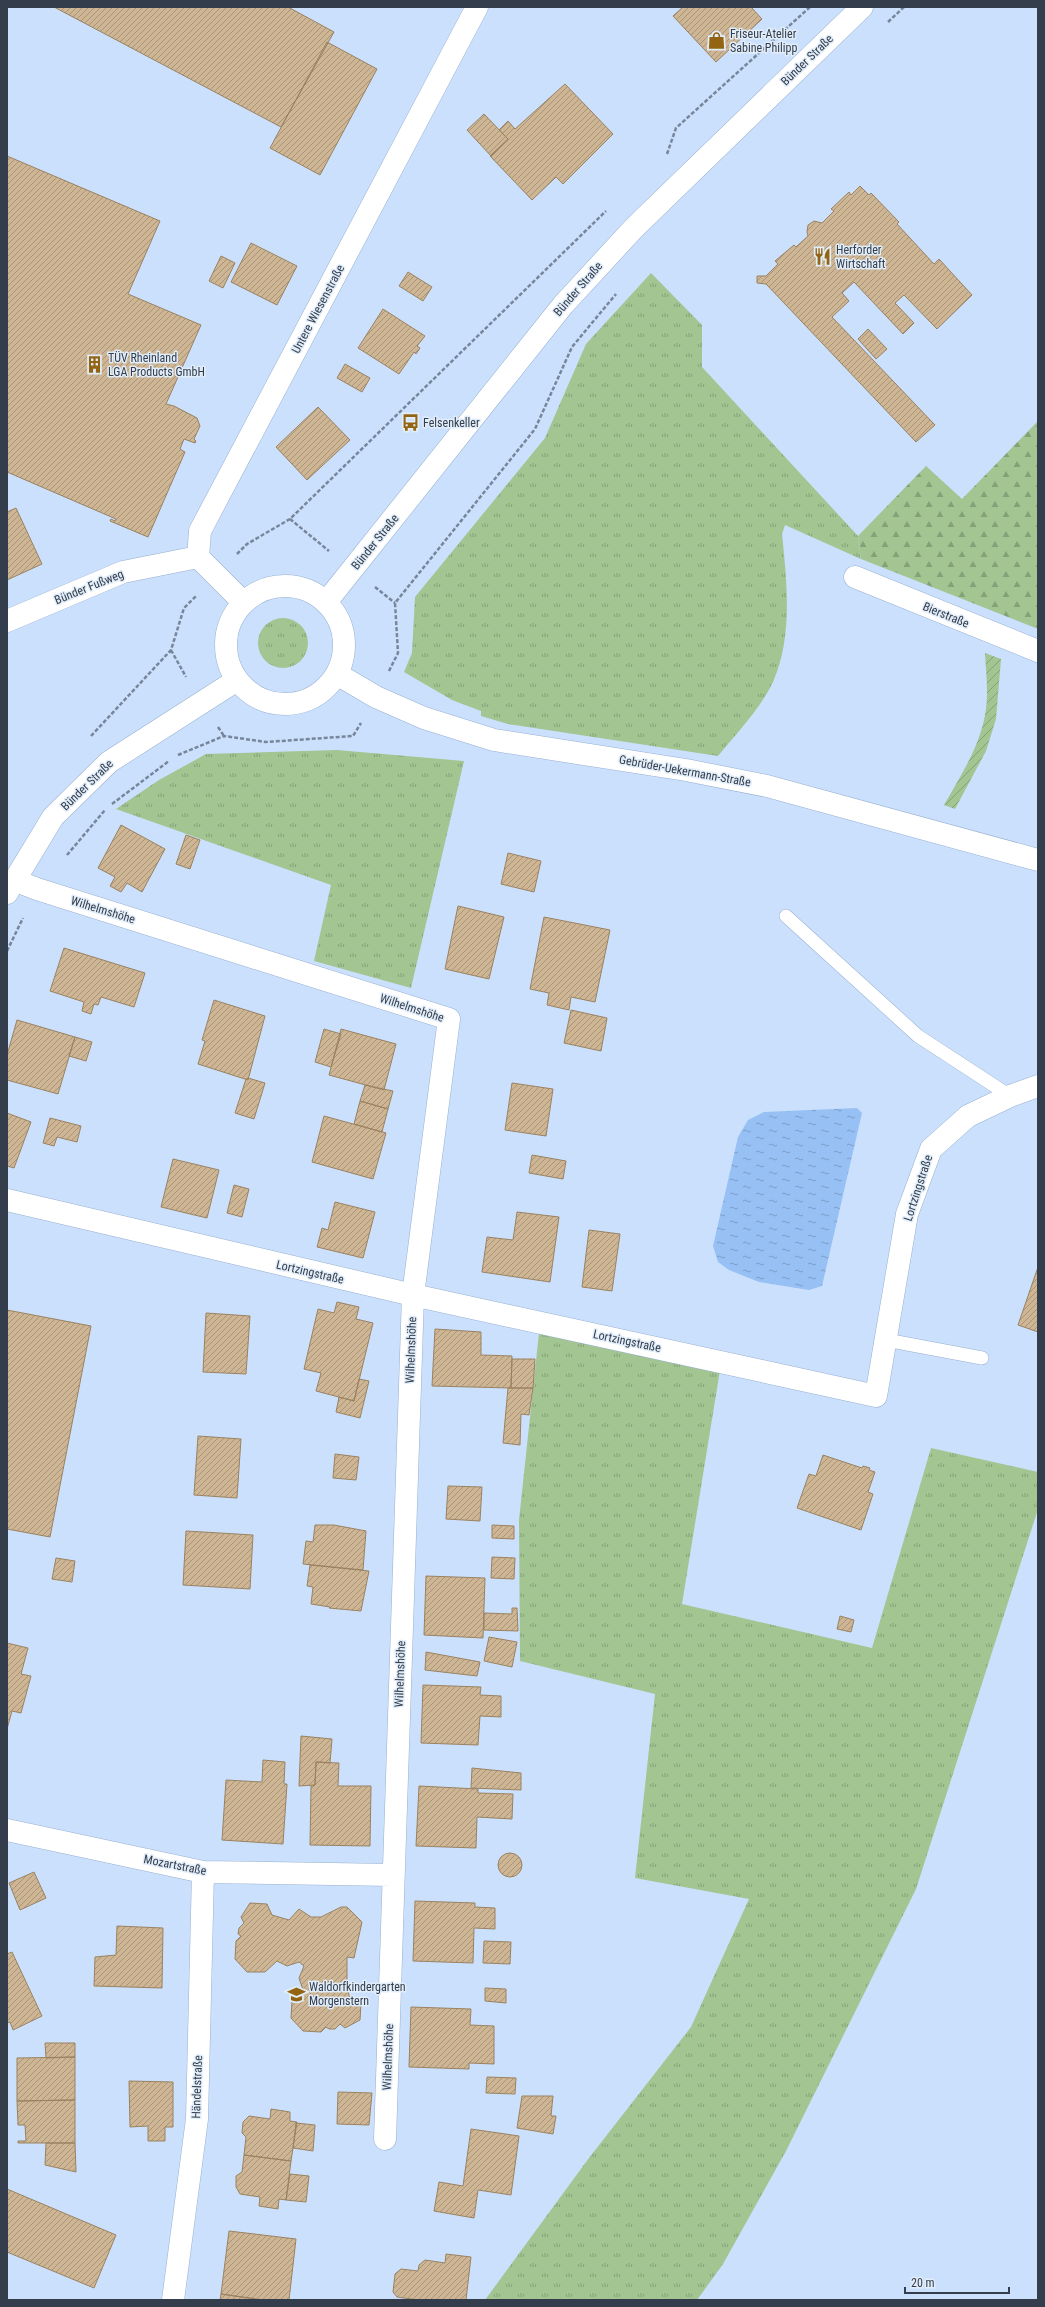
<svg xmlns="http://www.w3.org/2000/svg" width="1045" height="2307" viewBox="0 0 1045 2307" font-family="'Roboto Condensed',sans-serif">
	<defs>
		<pattern id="grass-tufts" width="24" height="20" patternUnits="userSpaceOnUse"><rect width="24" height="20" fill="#a2c591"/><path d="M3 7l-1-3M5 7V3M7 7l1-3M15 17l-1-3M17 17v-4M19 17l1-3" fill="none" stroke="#85a178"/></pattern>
		<pattern id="forest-firs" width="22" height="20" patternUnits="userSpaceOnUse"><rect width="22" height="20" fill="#a2c591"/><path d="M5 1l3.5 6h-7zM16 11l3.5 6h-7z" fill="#85a178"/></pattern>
		<pattern id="garden-furrows" width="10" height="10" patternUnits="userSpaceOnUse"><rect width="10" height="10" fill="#a2c591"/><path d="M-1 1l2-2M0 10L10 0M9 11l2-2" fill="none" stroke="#85a178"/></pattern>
		<pattern id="water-ripples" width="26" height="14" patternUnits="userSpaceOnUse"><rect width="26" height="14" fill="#97c0f4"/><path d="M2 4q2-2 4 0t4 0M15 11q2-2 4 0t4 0" fill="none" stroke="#7c9dc8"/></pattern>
		<pattern id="building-hatch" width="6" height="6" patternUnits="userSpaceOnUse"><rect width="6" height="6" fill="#ceb593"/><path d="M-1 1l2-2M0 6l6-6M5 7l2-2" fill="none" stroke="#a8947a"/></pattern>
	</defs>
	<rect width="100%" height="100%" fill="#cbe0fc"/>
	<path fill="url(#grass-tufts)" d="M651 273 702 325V367L858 536 861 559 785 525 782 534C787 583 793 636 773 682 760 709 737 733 718 756L508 724 481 716V711L452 700 404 672 412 653 415 597 545 438 586 344Z
		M258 643a25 25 0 1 1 50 0a25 25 0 1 1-50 0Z
		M337 750 464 761 411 988 314 961 331 885 116 809 159 780 206 754Z
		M539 1333 720 1370 682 1604 872 1648 931 1448 1038 1472V1509L916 1889 786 2151 723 2264 697 2300H485L589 2158 691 2027 749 1899 635 1878 655 1694 520 1661 519 1520Z"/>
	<path fill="url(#forest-firs)" d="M1038 421V629L861 559 858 536 926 466 962 499Z"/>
	<path fill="url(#garden-furrows)" d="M985 653 1001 659 996 719 986 751 955 809 944 805C960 777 979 748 985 715 989 695 986 674 985 653Z"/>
	<path fill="url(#water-ripples)" d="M857 1108 862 1113 822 1286 809 1290 759 1282 729 1270 718 1262 713 1246 738 1137 748 1120 764 1112Z"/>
	<path fill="url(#building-hatch)" stroke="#9a8261" d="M54 7H288L334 32 281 127Z
		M683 7H751L762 19 716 62 673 16Z
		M327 42 377 69 320 175 270 148Z
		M565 84 613 134 563 184 556 177 532 200 490 156 508 139 499 130 508 121 515 129Z
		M484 114 508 139 491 156 467 130Z
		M7 156 160 221 128 294 201 325 166 404 174 406 197 418 200 426 194 439 196 441 195 443 184 439 180 449 185 452 148 537 110 521 111 519 115 521 116 519 7 472Z
		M860 186 869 195 871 193 899 222 897 224 934 264 939 259 972 295 937 329 904 295 895 303 914 323 903 334 854 282 842 293 849 301 832 317 935 425 916 442 766 284 757 283V276H766L778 264 775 261 794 245 796 247 808 236 807 232 808 225 814 221 822 223 834 211 831 209 849 192 851 195Z
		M251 243 297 266 277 305 231 282Z
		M221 256 235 263 223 288 209 281Z
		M408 272 432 287 423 301 399 286Z
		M383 309 425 336 417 346 420 348 416 354 414 352 399 374 358 348Z
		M868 329 887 349 876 359 858 339Z
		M345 364 370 378 362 392 337 378Z
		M318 407 350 440 307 480 276 447Z
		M16 508 42 564 7 580V512Z
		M121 825 165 849 142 892 127 883 121 892 110 886 115 877 98 868Z
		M186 835 200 840 190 869 176 864Z
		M508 853 541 861 534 892 501 884Z
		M458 906 504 917 489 979 445 969Z
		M544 917 610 930 595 1002 571 997 569 1010 547 1005 549 993 530 989Z
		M64 948 145 973 134 1007 101 997 98 1005 94 1004 91 1014 82 1011 84 1002 50 991Z
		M214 1000 265 1016 248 1080 198 1064 205 1041 202 1040Z
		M571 1010 607 1018 601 1051 564 1043Z
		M17 1020 75 1037 58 1094 7 1080V1055Z
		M324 1029 341 1034 331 1067 315 1062Z
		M341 1029 396 1044 384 1090 329 1075Z
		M75 1037 92 1042 86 1061 69 1056Z
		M248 1078 265 1083 254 1119 235 1113 246 1079Z
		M512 1083 553 1089 546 1136 505 1130Z
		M365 1085 393 1091 388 1109 360 1101Z
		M360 1101 388 1109 382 1132 354 1124Z
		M7 1113 31 1122 14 1168 7 1166Z
		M324 1116 386 1133 373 1179 312 1162Z
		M50 1118 81 1126 77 1142 57 1137 54 1146 43 1143Z
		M532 1155 566 1161 563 1179 529 1173Z
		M173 1159 219 1170 207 1218 161 1207Z
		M234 1185 249 1189 242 1217 227 1213Z
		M335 1202 375 1212 363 1258 317 1247 322 1228 328 1230Z
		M517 1212 559 1217 550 1282 482 1272 487 1237 513 1240Z
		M589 1230 620 1234 612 1291 582 1287Z
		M1038 1267V1332L1018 1325Z
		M337 1302 359 1307 356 1319 373 1323 354 1401 316 1391 321 1373 304 1369 318 1309 334 1313Z
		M7 1310 91 1326 50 1537 7 1529Z
		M206 1313 250 1316 246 1374 203 1372Z
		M435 1329 481 1332V1355L512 1356 511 1388 432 1386Z
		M512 1359H535L533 1388H511Z
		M359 1379 369 1381 360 1418 336 1412 339 1397 354 1401Z
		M508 1388H533L529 1415 521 1414 520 1445 503 1443Z
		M198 1436 241 1439 237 1498 194 1495Z
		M335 1454 359 1457 356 1480 333 1478Z
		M823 1455 862 1468 863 1466 870 1468 869 1470 875 1472 868 1492 873 1494 861 1530 797 1508 809 1474 816 1476Z
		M448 1486 482 1487 480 1521 446 1519Z
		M315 1525H334L366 1531 363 1570 303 1564 306 1541 313 1542Z
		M492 1525 514 1526V1539L492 1538Z
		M186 1531 253 1535 250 1589 183 1585Z
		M492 1557 515 1558 514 1579 491 1578Z
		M56 1558 75 1561 72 1582 52 1579Z
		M310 1565 369 1571 361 1611 329 1608 330 1607 311 1604 313 1587 307 1586Z
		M426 1576 485 1578 483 1638 424 1635Z
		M512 1608H517L518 1631 484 1630V1613L512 1614Z
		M840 1616 854 1620 851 1632 837 1629Z
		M489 1637 517 1642 512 1667 484 1661Z
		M7 1643 28 1648 21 1674 31 1676 21 1713 12 1711 7 1729Z
		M426 1652 480 1662 477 1676 425 1670Z
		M423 1685 481 1687 480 1695 501 1696V1717L480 1716 478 1745 421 1743Z
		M301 1736 332 1739 330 1763 316 1762 315 1785 299 1786Z
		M263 1760 285 1762 284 1784H287L283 1844 222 1840 226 1780 262 1782Z
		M316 1762 339 1763 338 1786H371L370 1846 310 1845 311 1786 315 1785Z
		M472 1768 521 1773V1790L471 1788Z
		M419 1786 478 1789V1793L513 1794 512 1819 477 1817 476 1848 416 1846Z
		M498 1865a12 12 0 1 1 24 0a12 12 0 1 1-24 0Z
		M34 1872 46 1898 20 1910 9 1883Z
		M415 1901 475 1903V1907L495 1908V1929L474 1928 473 1963 413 1961Z
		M250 1903 267 1904 272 1915 289 1920 299 1909 311 1917H321L341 1907H347L362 1922 354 1958 347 1957V1981L349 1996 361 2003 360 2020 345 2028 340 2024 335 2029H329L326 2027 321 2032 303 2031 291 2018 292 2001 303 1990 299 1978 304 1966 299 1962 287 1966 277 1961 265 1972H247L235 1959 236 1941 241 1936 238 1934 239 1928 244 1923 241 1917Z
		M117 1926 163 1928 162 1988 94 1986 95 1957 116 1955Z
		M484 1941 511 1942 510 1964 483 1963Z
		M12 1952 42 2016 13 2030 10 2022 7 2023V1954Z
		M485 1988 506 1989V2003L485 2001Z
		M411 2007 471 2009 470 2025 494 2026V2064L469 2063V2069L409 2067Z
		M45 2043H75V2057L46 2058Z
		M75 2057V2100L17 2101V2058Z
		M487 2077 516 2078 515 2094 486 2093Z
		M129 2081 173 2082V2127H165V2141H148V2126L130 2127Z
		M338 2092 372 2093 369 2125 337 2124Z
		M522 2096H553L551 2116H556L553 2134 517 2128Z
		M75 2100V2143H18V2141H26L25 2125H18L17 2101Z
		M271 2109 290 2112V2121L297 2122 291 2161 244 2155 246 2137 242 2133 243 2122 249 2116 270 2119Z
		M296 2123 315 2125 313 2151 293 2148Z
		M471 2129 519 2136 511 2195 478 2190 474 2218 434 2211 439 2182 463 2186Z
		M46 2143H75L76 2172 45 2165Z
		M244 2155 291 2161 286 2200 279 2199 278 2209 259 2206 260 2197 240 2194 236 2187V2176L242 2172Z
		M290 2174 309 2176 306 2202 286 2200Z
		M7 2189 116 2235 94 2288 7 2252Z
		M229 2231 296 2239 289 2300H264L221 2294Z
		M446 2254 471 2257 466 2300H418L397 2297 393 2292 395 2274 401 2269 418 2271 419 2265 425 2260 445 2263Z
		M221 2294 255 2299V2300H220Z"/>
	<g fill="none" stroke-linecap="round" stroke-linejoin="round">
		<defs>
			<path id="lane" d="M786 916 918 1036 1010 1096
				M886 1340 982 1358"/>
			<path id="street" d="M855 577 1038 651
				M243 602 198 557 200 531 477 7
				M7 621 123 572 198 557
				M337 674 376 697 424 718 494 740 686 770 767 786 1038 860
				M14 880 37 889 449 1019 413 1295 385 2139
				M7 1200 413 1295 876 1396 907 1214 931 1149 968 1116 1010 1096 1038 1086
				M7 1830 203 1872 393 1875
				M173 2300 197 2119 203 1872"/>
			<path id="secondary" d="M226 645a59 59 0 1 1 118 0a59 59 0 1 1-118 0Z
				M327 601 563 305 634 228 862 7
				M7 893 53 817 109 762 237 680"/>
		</defs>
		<use href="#lane" stroke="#97b0d1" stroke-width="14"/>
		<use href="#street" stroke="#97b0d1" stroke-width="23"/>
		<use href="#secondary" stroke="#97b0d1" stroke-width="23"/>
		<path stroke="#77869b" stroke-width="2.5" stroke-dasharray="4 2" stroke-linecap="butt" d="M888 22 904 7
			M667 154 676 128 810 7
			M290 519 329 551
			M237 554 247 544 290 519 606 211
			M375 587 395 603
			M171 650 186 677
			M389 671 398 653 395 603 535 429 572 347 616 294
			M218 727 224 736
			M91 736 171 650 184 608 196 596
			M178 755 224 736 266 742 353 736 361 723
			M112 804 169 761
			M67 855 105 810
			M7 951 23 918"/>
		<use href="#lane" stroke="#fff" stroke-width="13"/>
		<use href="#street" stroke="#fff" stroke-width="22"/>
		<use href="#secondary" stroke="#fff" stroke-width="22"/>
	</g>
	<defs>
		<symbol id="shop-bare" viewBox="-9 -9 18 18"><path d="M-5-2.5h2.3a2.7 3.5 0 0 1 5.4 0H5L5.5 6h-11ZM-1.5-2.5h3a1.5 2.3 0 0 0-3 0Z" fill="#936512" stroke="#e2edfa" stroke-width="2.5" paint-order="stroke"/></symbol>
		<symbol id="restaurant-bare" viewBox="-9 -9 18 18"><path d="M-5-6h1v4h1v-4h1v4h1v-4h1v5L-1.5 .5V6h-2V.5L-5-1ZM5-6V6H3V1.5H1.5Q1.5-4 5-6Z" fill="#936512" stroke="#e2edfa" stroke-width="2.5" paint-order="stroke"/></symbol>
		<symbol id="building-bare" viewBox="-9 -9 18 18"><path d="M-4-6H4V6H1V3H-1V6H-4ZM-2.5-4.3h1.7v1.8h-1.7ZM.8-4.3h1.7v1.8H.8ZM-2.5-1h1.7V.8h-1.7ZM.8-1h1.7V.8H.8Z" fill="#936512" stroke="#e2edfa" stroke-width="2.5" paint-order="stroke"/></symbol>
		<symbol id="bus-bare" viewBox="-9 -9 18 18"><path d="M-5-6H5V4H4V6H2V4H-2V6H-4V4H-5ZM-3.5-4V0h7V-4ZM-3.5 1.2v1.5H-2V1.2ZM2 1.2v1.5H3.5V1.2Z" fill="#936512" stroke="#e2edfa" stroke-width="2.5" paint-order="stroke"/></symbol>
		<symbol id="school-bare" viewBox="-9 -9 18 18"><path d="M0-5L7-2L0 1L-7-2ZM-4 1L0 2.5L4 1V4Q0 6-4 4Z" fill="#936512" stroke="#e2edfa" stroke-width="2.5" paint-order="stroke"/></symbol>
	</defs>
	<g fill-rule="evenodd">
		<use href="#shop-bare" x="704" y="28" width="25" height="25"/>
		<use href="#restaurant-bare" x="810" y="244" width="25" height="25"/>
		<use href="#building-bare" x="82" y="352" width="25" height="25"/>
		<use href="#bus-bare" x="398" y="410" width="25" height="25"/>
		<use href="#school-bare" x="284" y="1982" width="25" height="25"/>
	</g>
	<g text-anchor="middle" stroke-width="3" stroke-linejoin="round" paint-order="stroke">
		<g font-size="12" fill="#333d4b" stroke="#e2edfa" text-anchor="start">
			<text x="730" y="38">Friseur-Atelier<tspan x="730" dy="14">Sabine Philipp</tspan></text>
			<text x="836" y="254">Herforder<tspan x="836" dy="14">Wirtschaft</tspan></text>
			<text x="108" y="362">TÜV Rheinland<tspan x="108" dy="14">LGA Products GmbH</tspan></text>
			<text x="423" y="427">Felsenkeller</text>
			<text x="309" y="1991">Waldorfkindergarten<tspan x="309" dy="14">Morgenstern</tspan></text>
		</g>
		<g font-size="12" fill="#333d4b" stroke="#e2edfa">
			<text transform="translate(807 60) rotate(-44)" y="4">Bünder Straße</text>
			<text transform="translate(578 289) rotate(-49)" y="4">Bünder Straße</text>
			<text transform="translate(318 309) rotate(-62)" y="4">Untere Wiesenstraße</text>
			<text transform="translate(375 542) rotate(-51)" y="4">Bünder Straße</text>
			<text transform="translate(89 587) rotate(-22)" y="4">Bünder Fußweg</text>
			<text transform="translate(946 615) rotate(22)" y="4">Bierstraße</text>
			<text transform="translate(685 771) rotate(10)" y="4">Gebrüder-Uekermann-Straße</text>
			<text transform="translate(87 785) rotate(-44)" y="4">Bünder Straße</text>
			<text transform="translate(103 910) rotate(17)" y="4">Wilhelmshöhe</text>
			<text transform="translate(412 1008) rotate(18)" y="4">Wilhelmshöhe</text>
			<text transform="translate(918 1188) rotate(-72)" y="4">Lortzingstraße</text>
			<text transform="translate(310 1272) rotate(13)" y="4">Lortzingstraße</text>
			<text transform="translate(627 1341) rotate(12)" y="4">Lortzingstraße</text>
			<text transform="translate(411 1350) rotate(-88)" y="4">Wilhelmshöhe</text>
			<text transform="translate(400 1674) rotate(-88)" y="4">Wilhelmshöhe</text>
			<text transform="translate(175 1865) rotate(11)" y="4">Mozartstraße</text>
			<text transform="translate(388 2057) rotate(-88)" y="4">Wilhelmshöhe</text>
			<text transform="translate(197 2087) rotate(-88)" y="4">Händelstraße</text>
		</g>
	</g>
	<rect width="1045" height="2307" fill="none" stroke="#333d4b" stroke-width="16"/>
	<path d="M905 2287v6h104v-6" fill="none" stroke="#333d4b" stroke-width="2"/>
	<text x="911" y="2287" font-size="12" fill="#333d4b" stroke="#e2edfa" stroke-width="3" paint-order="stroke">20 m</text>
</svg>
